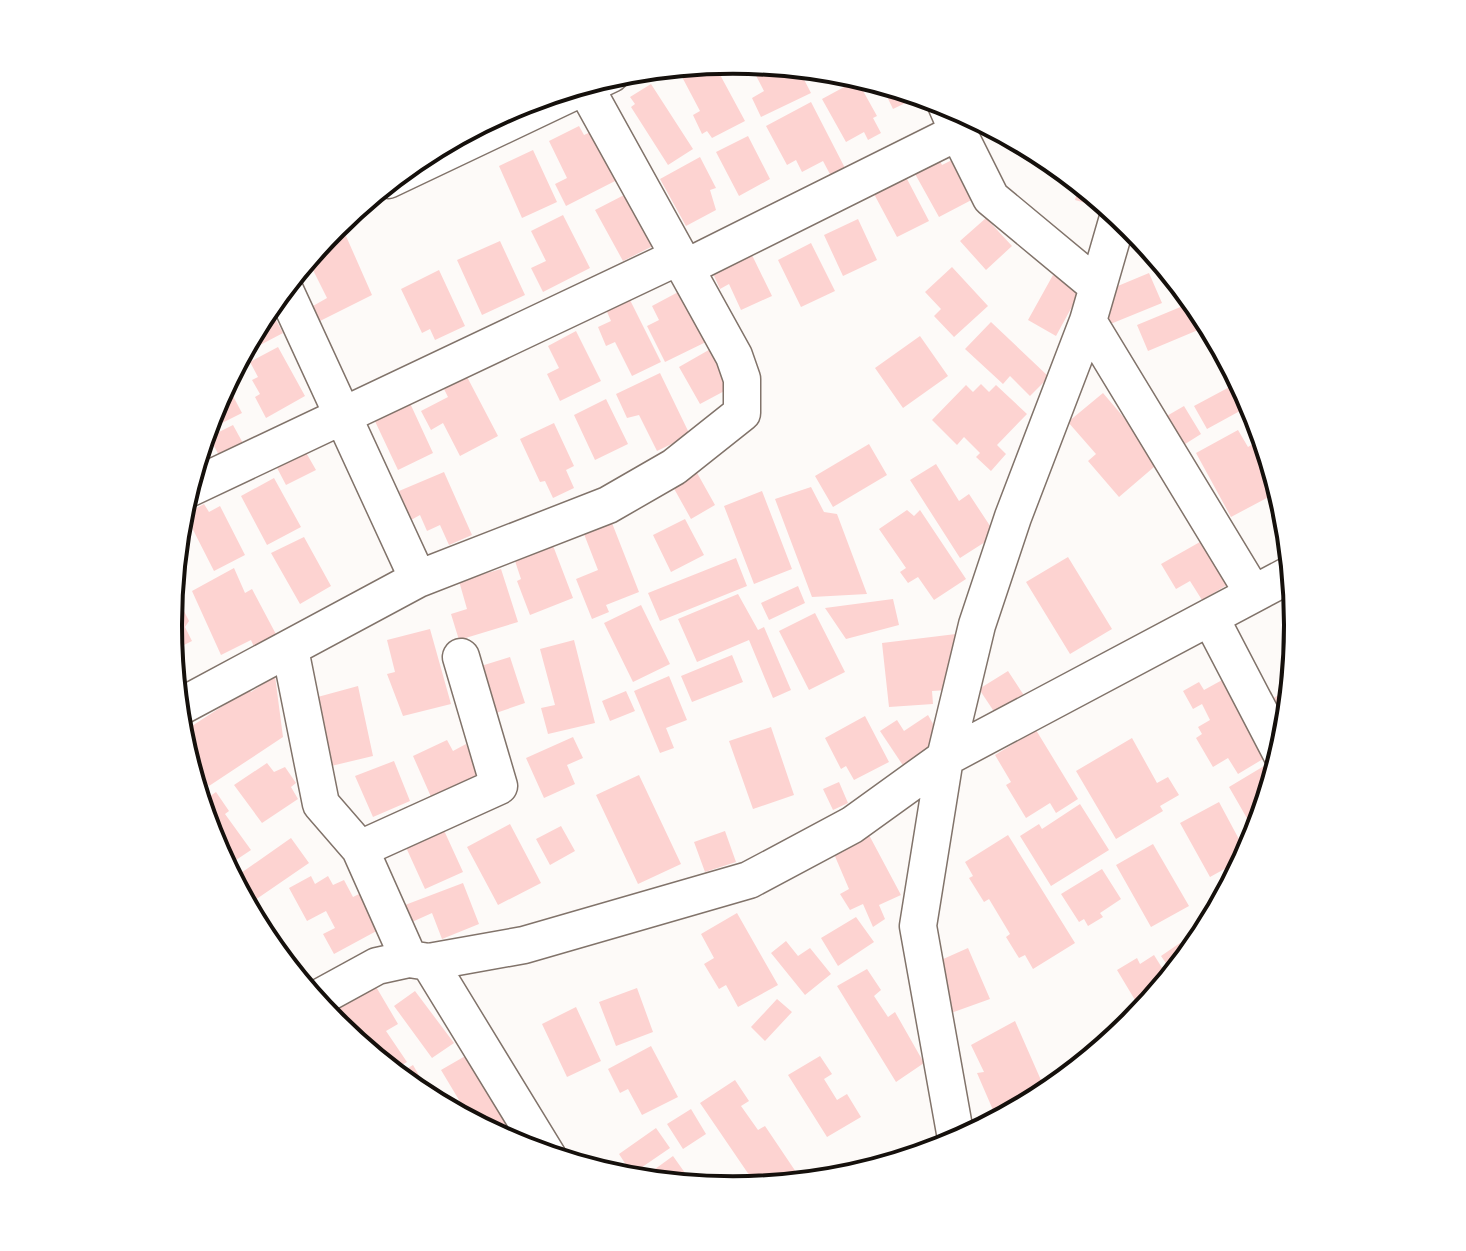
<svg xmlns="http://www.w3.org/2000/svg" width="1466" height="1251" viewBox="0 0 1466 1251" font-family="Lora,serif">
	<rect width="100%" height="100%" fill="#fdfaf8"/>
	<path fill="#fdd3d1" d="M749 62 797 66 811 93 761 117 752 98 764 91Z
		M707 63 713 74 718 71 745 121 712 138 707 131 702 134 693 115 700 111 681 75Z
		M857 80 877 116 873 118 881 133 868 140 864 132 846 142 822 99Z
		M880 82 897 87 922 95 893 109Z
		M651 84 693 149 668 165 631 107 635 104 630 97Z
		M811 102 846 170 832 178 823 161 802 172 796 160 787 165 766 126Z
		M579 126 584 135 595 130 619 179 566 206 555 184 567 178 549 141Z
		M748 136 770 179 739 196 716 152Z
		M533 150 557 202 522 218 499 166Z
		M960 156 981 195 939 217 914 172 939 159 942 165Z
		M700 157 716 188 710 190 716 210 686 226 660 179Z
		M906 177 929 221 897 237 874 194Z
		M1080 182 1108 205 1107 209 1075 200Z
		M628 193 655 245 623 261 595 210Z
		M563 215 590 268 543 292 531 268 546 261 531 231Z
		M986 218 1012 246 986 270 960 241Z
		M858 219 877 260 843 276 824 235Z
		M346 236 372 295 320 321 313 306 327 298 307 258 312 251Z
		M500 241 525 295 482 315 457 260Z
		M811 243 835 291 801 307 778 260Z
		M750 251 772 296 741 310 729 284 720 289 711 269Z
		M1166 266 1190 296 1178 301 1162 268Z
		M952 267 988 306 954 337 934 316 941 309 925 292Z
		M439 270 465 326 435 340 430 329 422 333 401 289Z
		M1149 273 1162 303 1108 325 1107 311 1113 288Z
		M1053 275 1081 290 1056 336 1028 320Z
		M682 290 708 341 665 362 647 326 659 320 652 306Z
		M627 294 661 362 632 376 615 342 606 346 598 327 611 321 604 305Z
		M1195 301 1210 325 1148 351 1137 325Z
		M268 305 283 333 245 353 243 348Z
		M991 322 1049 377 1030 396 1010 376 1003 384 965 349Z
		M576 331 601 381 560 401 547 374 559 368 548 346Z
		M920 336 948 376 903 408 875 368Z
		M278 347 305 396 266 418 255 397 260 394 252 380 258 377 250 362Z
		M714 347 730 388 700 404 679 367Z
		M465 373 498 436 460 456 443 423 431 430 421 411 448 397 442 385Z
		M660 373 690 435 657 451 639 415 627 418 616 394Z
		M225 381 242 413 210 429 206 423 211 409Z
		M1237 383 1249 406 1207 429 1194 406Z
		M981 384 989 392 996 385 1027 414 997 445 1006 454 991 471 976 457 980 453 964 437 957 445 932 420 966 385 973 392Z
		M1103 393 1161 461 1119 497 1088 461 1096 454 1068 422Z
		M606 399 628 444 595 460 574 415Z
		M409 401 433 453 398 470 373 417Z
		M1184 406 1201 434 1182 446 1165 417Z
		M554 423 574 466 566 470 574 488 553 498 545 481 540 482 520 439Z
		M233 425 244 445 220 457 209 437Z
		M1238 430 1248 447 1259 440 1272 462 1276 478 1271 480 1278 492 1231 517 1196 453Z
		M869 444 887 475 833 507 815 476Z
		M304 449 316 470 286 485 275 464Z
		M936 464 959 501 969 494 996 535 960 558 910 480Z
		M696 471 715 505 691 519 672 485Z
		M444 472 472 535 449 545 440 525 427 531 420 515 411 520 399 491Z
		M274 478 301 527 267 545 241 496Z
		M811 487 824 512 837 514 867 594 812 597 775 499Z
		M762 491 792 569 754 584 724 506Z
		M204 504 209 512 220 506 245 555 214 571 185 514Z
		M907 510 914 516 920 510 966 579 934 600 918 577 908 583 900 572 906 568 879 529Z
		M685 519 704 555 671 572 653 535Z
		M612 523 639 592 606 605 609 612 592 619 576 579 598 570 584 534Z
		M304 537 331 586 300 604 271 553Z
		M1207 538 1232 582 1202 600 1190 581 1176 589 1161 564Z
		M552 543 573 598 530 615 517 581 521 579 514 558Z
		M1068 557 1112 629 1070 654 1026 582Z
		M736 558 747 586 660 621 648 593Z
		M174 560 186 584 171 591Z
		M234 568 245 593 252 589 278 638 255 649 251 640 221 655 192 591Z
		M501 569 518 622 459 640 451 614 467 609 459 581Z
		M798 586 805 603 769 620 761 603Z
		M738 594 758 630 764 627 791 690 773 698 749 640 697 662 678 619Z
		M177 597 189 621 185 627 192 641 170 652V600Z
		M893 599 899 625 846 639 825 608Z
		M641 605 670 664 633 682 604 623Z
		M815 613 845 672 809 690 779 631Z
		M430 629 451 704 403 716 387 674 395 672 387 640Z
		M956 634 948 690 932 691 933 704 889 707 882 643Z
		M574 640 595 723 548 734 541 708 555 705 540 649Z
		M732 655 743 682 692 702 681 676Z
		M510 657 525 703 496 713 481 666Z
		M1008 671 1025 697 997 716 979 689Z
		M275 676 283 737 209 786 178 735 249 689 251 692Z
		M669 676 687 720 666 728 674 748 660 753 634 691Z
		M1224 679 1268 756 1238 774 1228 758 1213 767 1196 738 1202 734 1198 727 1210 720 1202 704 1193 709 1183 691 1199 682 1204 690Z
		M358 686 373 756 327 767 314 698Z
		M1293 686 1288 735 1267 702Z
		M626 691 635 711 610 721 602 701Z
		M928 715 937 731 932 749 904 767 880 731 897 720 904 731Z
		M865 716 889 762 854 780 846 766 841 769 825 738Z
		M771 727 794 795 753 809 729 741Z
		M1036 730 1078 799 1056 813 1050 803 1026 818 1006 785 1011 782 995 755Z
		M573 737 583 758 567 765 575 784 544 798 526 758Z
		M1132 738 1157 783 1168 777 1179 795 1160 806 1163 811 1116 839 1076 771Z
		M447 740 453 751 466 744 480 776 432 799 413 756Z
		M394 761 410 801 373 817 355 776Z
		M267 763 274 772 285 767 296 783 291 787 298 799 262 823 234 785Z
		M1269 763 1276 774 1263 816 1261 812 1248 820 1229 787Z
		M639 775 681 864 638 884 596 795Z
		M839 782 848 803 833 810 823 789Z
		M216 792 229 811 225 814 251 850 233 862 226 853 219 858 199 804Z
		M1219 802 1248 856 1210 877 1180 823Z
		M1080 804 1109 850 1051 886 1020 836 1039 824 1042 829Z
		M510 824 541 883 498 905 467 847Z
		M442 826 463 872 425 889 404 843Z
		M561 826 575 851 550 865 536 839Z
		M725 831 736 862 705 872 694 842Z
		M869 835 901 895 879 905 885 919 873 927 863 904 850 910 840 894 849 889 834 854Z
		M1008 835 1075 943 1033 969 1025 955 1019 958 1006 937 1010 934 989 899 984 902 969 878 973 876 965 862Z
		M291 838 309 863 245 907 231 880Z
		M1153 844 1189 906 1151 927 1116 865Z
		M1102 869 1121 899 1100 913 1103 917 1088 926 1084 919 1079 922 1061 894Z
		M311 876 315 884 328 876 333 885 344 880 353 897 363 892 382 928 334 954 323 934 335 928 326 911 307 921 289 888Z
		M463 883 479 924 442 939 432 913 412 922 405 905Z
		M737 913 778 985 738 1007 726 985 719 989 704 964 714 958 701 934Z
		M856 917 874 942 838 966 821 938Z
		M786 941 798 956 810 948 831 974 805 995 771 953Z
		M1180 943 1189 957 1174 975 1161 956Z
		M968 948 990 999 951 1013 941 960Z
		M1154 955 1169 979 1135 1000 1117 970 1137 958 1140 964Z
		M292 963 306 980 300 985 286 968Z
		M867 969 881 990 874 996 888 1017 895 1012 924 1063 896 1082 837 986Z
		M375 985 398 1024 386 1031 407 1062 390 1072 371 1057 355 1030 345 1035 328 1012Z
		M637 988 653 1032 616 1046 599 1002Z
		M415 991 454 1043 432 1058 394 1006Z
		M777 999 792 1012 765 1041 751 1027Z
		M576 1007 601 1061 567 1077 542 1024Z
		M1015 1021 1044 1087 993 1110 977 1073 984 1072 971 1045Z
		M651 1046 678 1097 642 1115 628 1089 620 1093 608 1069Z
		M467 1055 523 1150 474 1125 441 1070Z
		M820 1056 832 1074 824 1079 837 1100 847 1094 861 1117 827 1137 788 1075Z
		M413 1065 436 1105 395 1076Z
		M735 1080 749 1101 741 1106 758 1130 765 1126 798 1175 789 1181 792 1185 758 1188 700 1103Z
		M691 1109 706 1134 683 1149 667 1124Z
		M656 1128 670 1148 632 1174 619 1154Z
		M673 1156 695 1187 648 1183 644 1177Z
		M838 1170 844 1180 819 1183Z"/>
	<g fill="none" stroke-linecap="round" stroke-linejoin="round">
		<defs>
			<path id="minor" d="M958 132 991 198 1097 286
				M388 180 611 74
				M685 268 958 132 945 102
				M283 286 418 579
				M1088 321 1253 593
				M186 490 678 257
				M1210 617 1282 755
				M290 649 321 804 360 849 409 959
				M176 709 418 579 608 505 674 467 742 413V379L734 356 583 83
				M360 849 499 786 461 657
				M429 962 548 1157
				M313 1001 377 966 409 959 429 962 524 945 749 880 852 825 945 758 1293 573
				M957 1144 918 926 945 758 977 625 1013 517 1088 321 1119 214"/>
		</defs>
		<use href="#minor" stroke="#81736a" stroke-width="39"/>
		<use href="#minor" stroke="#fff" stroke-width="36"/>
	</g>
	<path d="M0 0H1466V1251H0ZM182 625a551 551 0 1 1 1102 0a551 551 0 1 1-1102 0Z" fill="#fff" fill-rule="evenodd"/>
	<path fill="none" stroke="#15100c" stroke-width="4" d="M182 625a551 551 0 1 1 1102 0a551 551 0 1 1-1102 0Z"/>
</svg>
